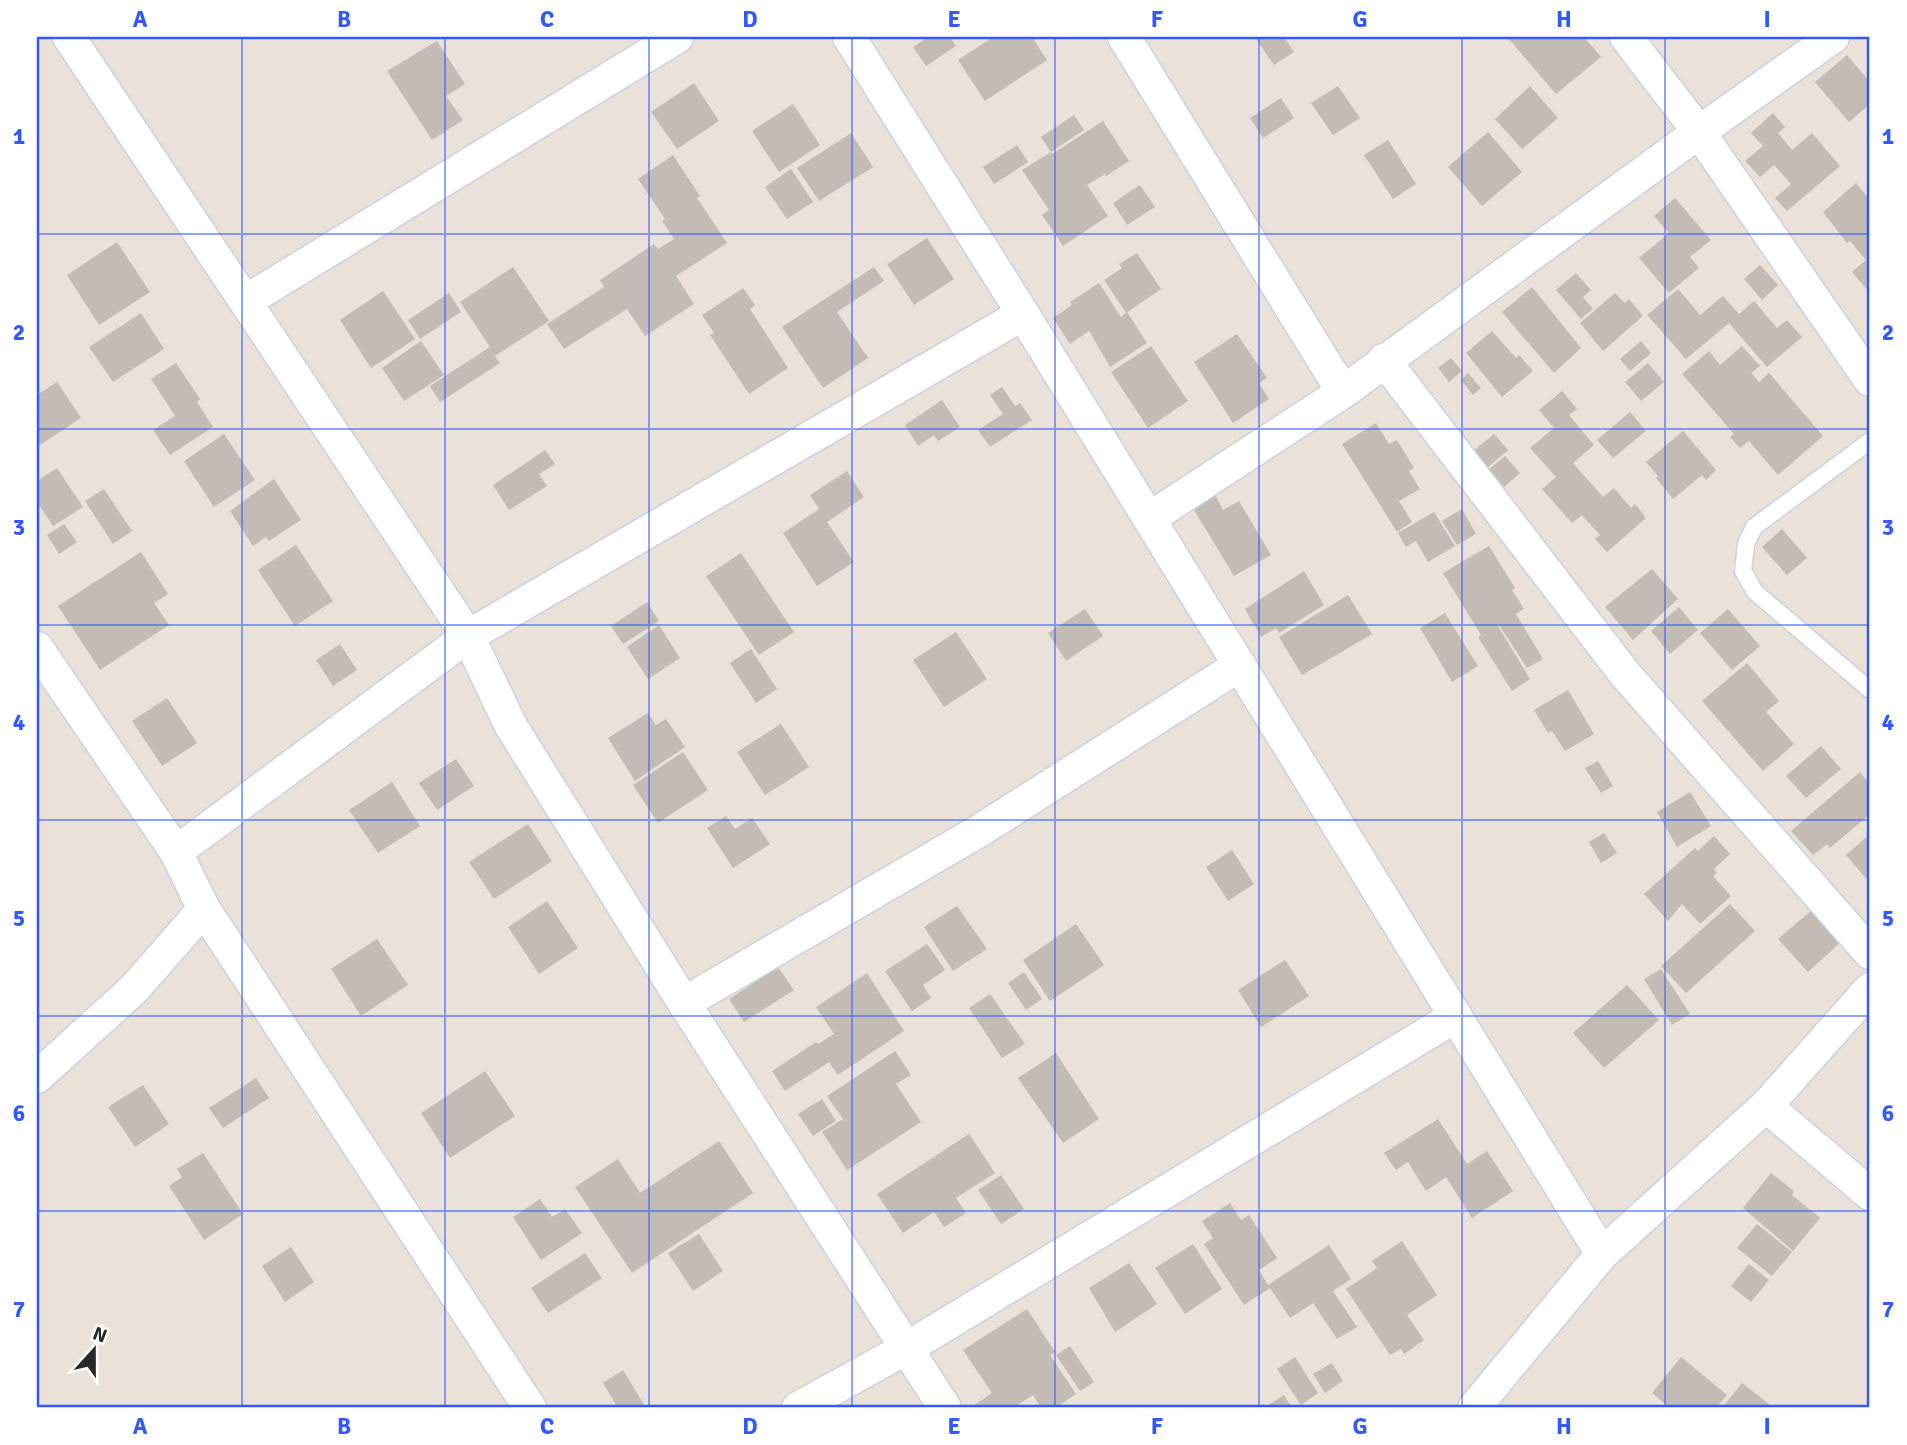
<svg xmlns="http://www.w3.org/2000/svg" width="1907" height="1445" viewBox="0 0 1907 1445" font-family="Signika,sans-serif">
	<rect width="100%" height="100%" fill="#eae2d8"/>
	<path fill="#c2bcb5" d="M928 37H950L956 46 926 66 913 47Z
		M993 37H1032L1047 60 985 101 958 60Z
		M1260 37H1284L1294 52 1274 65 1256 39Z
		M1507 37H1584L1601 57 1556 94Z
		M437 41 465 84 446 96 463 120 432 140 387 71Z
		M1847 55 1870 82V104L1849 122 1815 82Z
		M694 83 719 121 677 149 651 112Z
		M1338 86 1360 118 1333 135 1311 103Z
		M1530 86 1558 118 1522 149 1495 119Z
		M1281 98 1294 118 1263 138 1250 118Z
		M793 104 820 145 779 172 752 131Z
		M1773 113 1785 127 1778 133 1792 150 1812 133 1840 166 1787 211 1775 198 1791 184 1774 165 1760 177 1745 161 1763 146 1751 133Z
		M1074 115 1084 130 1051 152 1041 137Z
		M1103 121 1129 161 1106 176 1105 174 1087 185 1108 216 1063 246 1042 215 1049 210 1022 170 1051 152 1052 154Z
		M1488 132 1522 172 1482 206 1448 167Z
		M851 133 873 167 819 201 797 168Z
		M1388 140 1416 184 1393 199 1364 155Z
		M1017 145 1028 162 994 184 983 167Z
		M673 155 700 196 697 198 727 243 676 276 694 304 645 336 627 309 564 349 547 324 604 287 600 280 654 244 658 249 674 239 662 221 665 219 638 179Z
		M791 169 813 202 787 219 765 187Z
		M1856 183 1870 200V293L1852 272 1866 260 1850 241 1847 243 1823 212Z
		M1140 185 1155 207 1127 225 1113 203Z
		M1675 198 1711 240 1690 257 1699 268 1669 293 1639 258 1669 233 1654 216Z
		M927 238 954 279 914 305 887 264Z
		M117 242 150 292 99 325 67 275Z
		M1137 253 1161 289 1126 313 1104 280 1122 268 1119 264Z
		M1760 265 1778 285 1762 300 1744 279Z
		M513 267 549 321 495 356 500 363 440 402 430 386 490 347 460 302Z
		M874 267 884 281 837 312 868 358 823 388 782 327Z
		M1576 273 1591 290 1583 297 1593 309 1581 319 1556 290Z
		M1099 283 1121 317 1127 312 1147 343 1110 367 1089 331 1070 344 1053 318 1072 305 1070 302Z
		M1532 287 1581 348 1554 373 1502 312Z
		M743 288 755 305 750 309 788 368 749 394 710 335 714 333 702 315Z
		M1678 289 1700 315 1723 296 1739 314 1754 301 1777 328 1787 320 1802 337 1767 367 1729 323 1686 359 1647 315Z
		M383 291 415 339 371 368 340 320Z
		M449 293 461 312 420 339 408 320Z
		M1615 293 1625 303 1629 299 1643 316 1603 351 1580 323Z
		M141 313 164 349 113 382 89 347Z
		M1492 331 1516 358 1519 355 1533 371 1502 397 1466 353Z
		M1237 334 1267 378 1259 383 1269 399 1233 423 1194 362Z
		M421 341 444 375 404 401 382 368Z
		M1641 341 1651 353 1630 371 1620 359Z
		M1151 346 1188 401 1148 428 1111 372Z
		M1742 346 1760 366 1751 373 1759 382 1769 373 1823 436 1778 475 1749 441 1740 448 1730 437 1734 434 1682 374 1709 351 1720 365Z
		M1451 358 1462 371 1449 382 1438 368Z
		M176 363 200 399 197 402 213 427 170 455 153 430 175 416 151 379Z
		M1648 363 1664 382 1641 401 1625 382Z
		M1468 373 1481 388 1473 395 1461 380Z
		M57 382 81 418 37 447V395Z
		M1002 387 1015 406 1020 403 1032 420 990 447 978 430 1003 414 990 395Z
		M1562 391 1577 409 1569 415 1594 445 1573 463 1603 497 1614 488 1631 508 1635 504 1646 518 1607 552 1595 539 1600 535 1582 515 1572 523 1542 489 1556 477 1530 448 1554 428 1539 410Z
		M942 400 960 427 938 441 934 435 918 446 905 425Z
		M1630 412 1646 431 1613 458 1597 440Z
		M1376 423 1389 444 1397 440 1414 468 1409 471 1420 489 1399 501 1412 522 1397 532 1342 444Z
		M1683 431 1716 470 1706 480 1702 475 1673 499 1656 478 1658 476 1646 462Z
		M224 434 255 480 214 507 184 461Z
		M1494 434 1508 450 1486 469 1472 452Z
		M545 450 555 464 539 474 547 486 509 510 493 485Z
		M1505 456 1520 473 1504 487 1489 469Z
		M57 468 83 507 53 526 37 502V481Z
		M847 471 864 497 827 522 854 562 817 586 783 533 819 509 810 495Z
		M274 479 301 520 269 541 266 537 253 546 230 511Z
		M1211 486 1223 510 1239 501 1271 555 1234 576 1188 500Z
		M104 489 132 531 113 544 85 501Z
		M1462 509 1476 534 1457 545 1442 521Z
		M1434 512 1455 546 1428 562 1416 541 1406 547 1398 533Z
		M64 524 77 542 59 554 47 535Z
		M1782 529 1807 558 1787 575 1762 547Z
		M296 545 333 601 295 626 258 570Z
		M1489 546 1515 588 1512 590 1524 609 1516 614 1543 659 1527 668 1499 625 1498 626 1530 679 1512 691 1478 637 1481 635 1443 573Z
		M141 552 168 594 154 603 169 625 100 670 58 606Z
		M741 553 794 632 759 655 706 576Z
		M1652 569 1678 599 1633 640 1605 607Z
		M1304 571 1324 605 1279 633 1276 628 1261 637 1245 609Z
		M1348 595 1372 634 1302 675 1279 637Z
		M647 602 659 621 623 644 611 626Z
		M1679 607 1698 630 1670 654 1651 631Z
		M1085 609 1103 636 1066 661 1048 633Z
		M1728 609 1760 646 1732 670 1700 633Z
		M1445 613 1478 666 1452 682 1420 628Z
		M659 625 680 658 648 679 627 647Z
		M956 632 987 679 944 707 913 660Z
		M340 644 357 670 333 686 316 660Z
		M751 649 777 689 756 703 730 663Z
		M1747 663 1779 701 1766 712 1794 744 1763 771 1702 701Z
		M1568 690 1594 734 1565 751 1552 731 1548 733 1534 710Z
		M167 698 197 743 162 766 132 721Z
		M648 713 656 725 666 719 685 747 635 781 608 738Z
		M781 724 809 767 765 795 737 752Z
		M1821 746 1841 769 1806 798 1786 776Z
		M683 752 708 790 658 823 633 785Z
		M456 759 474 786 437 810 419 783Z
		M1598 761 1613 786 1601 793 1585 768Z
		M1860 772 1870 784V814L1830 848 1827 844 1813 855 1791 831Z
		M392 782 420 826 378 853 349 810Z
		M1690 792 1711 826 1677 847 1657 812Z
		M726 816 735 829 752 818 770 844 733 868 707 828Z
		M528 824 552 861 494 899 469 862Z
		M1604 833 1617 853 1601 863 1589 842Z
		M1870 834V883L1846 855Z
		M1714 836 1730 854 1714 869 1717 873 1713 876 1731 896 1700 924 1682 904 1668 921 1644 894 1695 848 1698 851Z
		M1232 850 1254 884 1228 901 1206 867Z
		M547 901 578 948 539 974 508 927Z
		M1730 904 1755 931 1686 993 1661 966Z
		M957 906 987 949 953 971 924 927Z
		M1813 909 1842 941 1808 972 1778 939Z
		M1076 924 1104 965 1050 1001 1023 960Z
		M377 939 408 985 361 1016 331 969Z
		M927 944 945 970 923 985 931 998 912 1011 885 971Z
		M1285 960 1309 996 1261 1027 1238 990Z
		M778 967 794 990 744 1022 729 999Z
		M1661 969 1690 1014 1672 1025 1644 979Z
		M1024 972 1042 999 1026 1010 1008 983Z
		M867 973 904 1031 838 1075 829 1062 785 1091 772 1071 816 1042 818 1044 834 1034 816 1007Z
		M1627 985 1659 1020 1604 1068 1573 1033Z
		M990 994 1025 1044 1002 1058 969 1008Z
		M895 1051 911 1075 896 1084 921 1122 847 1170 822 1132 843 1119 827 1096Z
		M1056 1053 1099 1119 1063 1143 1018 1078Z
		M485 1071 515 1116 450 1158 421 1113Z
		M256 1078 269 1098 223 1128 209 1108Z
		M143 1085 169 1124 135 1147 108 1107Z
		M822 1099 836 1121 813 1136 798 1114Z
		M1438 1119 1467 1164 1487 1151 1513 1191 1472 1218 1446 1177 1426 1191 1408 1162 1396 1170 1384 1153Z
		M969 1134 995 1173 956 1198 966 1213 944 1227 934 1212 903 1233 877 1194Z
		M719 1141 753 1193 632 1273 575 1187 618 1159 640 1193Z
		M203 1153 243 1214 204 1240 169 1186 182 1177 177 1169Z
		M1771 1173 1794 1191 1792 1195 1820 1218 1793 1251 1743 1208Z
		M1001 1175 1024 1209 1001 1224 978 1190Z
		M540 1199 552 1217 565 1209 582 1233 541 1260 513 1217Z
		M1230 1203 1241 1220 1249 1215 1277 1258 1259 1270 1268 1285 1329 1245 1351 1279 1333 1291 1357 1327 1337 1339 1313 1303 1290 1318 1270 1288 1244 1305 1204 1244 1213 1238 1202 1221Z
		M1757 1224 1792 1252 1772 1276 1737 1248Z
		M699 1234 723 1271 693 1291 668 1253Z
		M1402 1241 1437 1295 1407 1315 1424 1340 1404 1354 1401 1349 1390 1355 1346 1289 1377 1268 1372 1261Z
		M1193 1244 1222 1289 1185 1314 1155 1268Z
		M291 1247 314 1282 285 1302 262 1266Z
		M585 1253 602 1278 548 1313 531 1288Z
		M1129 1263 1157 1304 1115 1332 1089 1288Z
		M1749 1264 1769 1280 1751 1302 1731 1286Z
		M1027 1309 1055 1352 1050 1355 1076 1394 1055 1408H1041L1033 1395 1013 1408H974L973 1406 992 1393 963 1350Z
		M1070 1346 1094 1382 1080 1391 1056 1355Z
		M1295 1357 1318 1393 1301 1405 1277 1369Z
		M1681 1357 1727 1395 1716 1408H1670L1652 1393Z
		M1332 1363 1343 1381 1325 1393 1313 1374Z
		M623 1370 646 1408H618L603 1383Z
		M1742 1383 1774 1408H1722Z
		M1284 1395 1292 1408H1264Z"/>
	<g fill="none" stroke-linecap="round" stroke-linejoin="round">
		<defs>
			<path id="lane" d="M1870 441 1754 527 1746 544 1743 571 1755 592 1870 690"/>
			<path id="street" d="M69 37 468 636 511 726 684 1003 945 1408
				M849 37 1023 314
				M1124 37 1343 392
				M1626 37 1699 132 1833 37
				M246 301 677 37
				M1384 360 1625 674 1870 953
				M1150 518 1343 392 1699 132 1870 380
				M37 648 176 852 468 636 1023 314 1602 1254
				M204 909 530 1408
				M684 1003 979 831 1240 665
				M37 1077 134 989 204 909 176 852
				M1766 1106 1870 989
				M798 1408 907 1348 1456 1016
				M1474 1408 1602 1254 1766 1106 1870 1194"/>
		</defs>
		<use href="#lane" stroke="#cdd1e1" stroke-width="19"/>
		<use href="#street" stroke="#cdd1e1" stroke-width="35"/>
		<use href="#lane" stroke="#fff" stroke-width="16"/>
		<use href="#street" stroke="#fff" stroke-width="32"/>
	</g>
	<path fill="none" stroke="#3359fc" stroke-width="2" stroke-opacity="0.55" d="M242 37V1408M445 37V1408M649 37V1408M852 37V1408M1055 37V1408M1259 37V1408M1462 37V1408M1665 37V1408M37 234H1870M37 429H1870M37 625H1870M37 820H1870M37 1016H1870M37 1211H1870"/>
	<rect width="1907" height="1445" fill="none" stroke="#ffffff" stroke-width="77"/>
	<g transform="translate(94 1350) rotate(21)" stroke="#ffffff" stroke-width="5" paint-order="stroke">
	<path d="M0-5L12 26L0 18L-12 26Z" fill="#272727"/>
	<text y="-10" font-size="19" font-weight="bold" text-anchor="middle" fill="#272727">N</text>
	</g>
	<rect x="38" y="38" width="1830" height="1368" fill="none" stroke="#3359fc" stroke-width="2.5"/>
	<g font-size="23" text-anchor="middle" font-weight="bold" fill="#3359fc">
		<text x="140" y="27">A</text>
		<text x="344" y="27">B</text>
		<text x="547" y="27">C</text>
		<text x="750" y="27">D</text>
		<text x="954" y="27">E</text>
		<text x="1157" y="27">F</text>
		<text x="1360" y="27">G</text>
		<text x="1564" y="27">H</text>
		<text x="1767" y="27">I</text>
		<text x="19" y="144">1</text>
		<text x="1888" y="144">1</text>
		<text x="19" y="340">2</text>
		<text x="1888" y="340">2</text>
		<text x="19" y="535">3</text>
		<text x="1888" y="535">3</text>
		<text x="19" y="730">4</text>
		<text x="1888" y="730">4</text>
		<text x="19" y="926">5</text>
		<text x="1888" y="926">5</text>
		<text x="19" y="1121">6</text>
		<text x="1888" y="1121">6</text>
		<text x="19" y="1317">7</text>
		<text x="1888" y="1317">7</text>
		<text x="140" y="1434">A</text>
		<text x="344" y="1434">B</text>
		<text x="547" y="1434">C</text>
		<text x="750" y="1434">D</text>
		<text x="954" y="1434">E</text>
		<text x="1157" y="1434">F</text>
		<text x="1360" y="1434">G</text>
		<text x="1564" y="1434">H</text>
		<text x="1767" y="1434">I</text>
	</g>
</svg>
